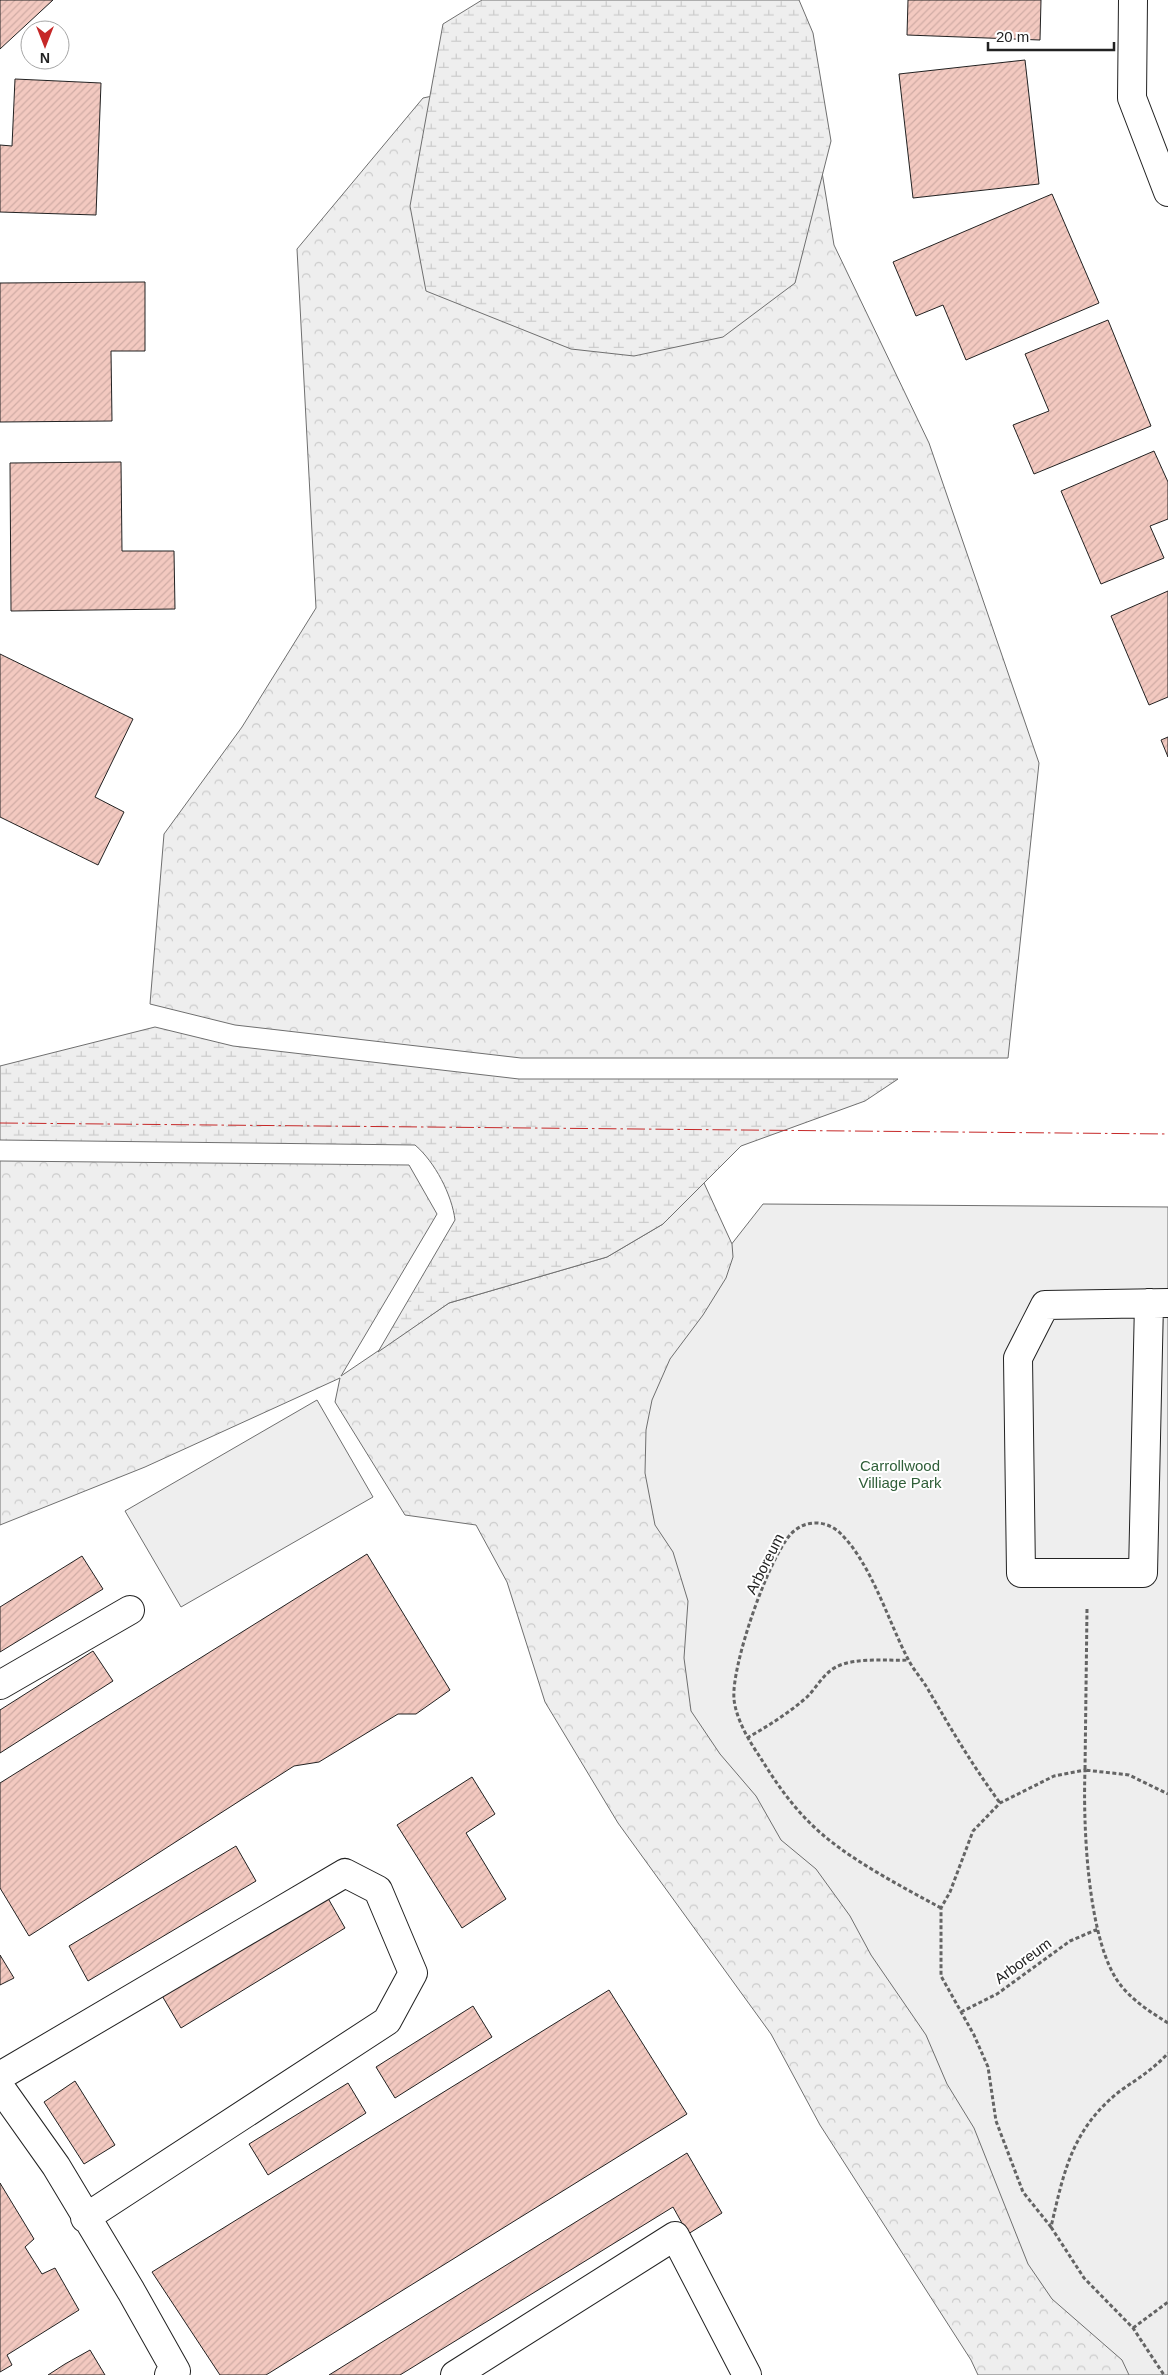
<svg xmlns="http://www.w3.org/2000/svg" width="1168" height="2375" viewBox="0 0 1168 2375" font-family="Arial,sans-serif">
	<defs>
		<pattern id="forest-crowns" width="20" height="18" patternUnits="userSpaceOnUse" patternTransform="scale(1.25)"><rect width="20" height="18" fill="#eee"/><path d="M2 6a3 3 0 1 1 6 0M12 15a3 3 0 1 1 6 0" fill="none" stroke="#ccc"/></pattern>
		<pattern id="wetland-marsh" width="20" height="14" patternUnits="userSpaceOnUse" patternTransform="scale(1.25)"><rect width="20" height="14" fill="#eee"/><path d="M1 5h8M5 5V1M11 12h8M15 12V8" fill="none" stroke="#ccc"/></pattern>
		<pattern id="building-hatch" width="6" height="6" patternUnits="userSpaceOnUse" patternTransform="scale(1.25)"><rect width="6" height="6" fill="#f3c9c0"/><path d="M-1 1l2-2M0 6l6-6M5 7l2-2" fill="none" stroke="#d0aca5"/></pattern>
	</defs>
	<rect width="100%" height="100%" fill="#fff"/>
	<path fill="#eee" stroke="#6f6f6f" d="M763 1204 1168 1207V2375H996L636 1647 629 1375Z
		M317 1400 373 1497 181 1607 125 1511Z"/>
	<path fill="url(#forest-crowns)" stroke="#6f6f6f" d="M618 56 806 75 834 245 929 443 1039 763 1008 1058H521L235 1025 150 1004 164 834 242 727 316 608 297 249 423 98Z
		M0 1161 409 1165 437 1214 341 1376 449 1303 607 1257 663 1224 704 1183 732 1244 733 1257 726 1278 703 1315 670 1359 652 1400 646 1430 645 1473 655 1525 673 1552 688 1601 684 1658 691 1711 720 1754 756 1796 781 1840 816 1869 850 1916 871 1955 926 2035 947 2084 974 2128 1028 2264 1052 2299 1122 2360 1129 2375H978L971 2360 820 2125 771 2034 618 1823 545 1702 507 1582 476 1525 405 1515 335 1402 340 1378 145 1467 0 1525Z"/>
	<path fill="url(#wetland-marsh)" stroke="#6f6f6f" d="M482 0H799L813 33 831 141 795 283 723 337 634 356 571 349 426 291 410 206 443 24Z
		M155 1027 233 1046 519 1079H898L865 1101 741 1146 663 1224 607 1257 449 1303 378 1352 455 1220C452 1195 435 1162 415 1145L0 1140V1066Z"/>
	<path fill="url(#building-hatch)" stroke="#222" d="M0 0H53L0 49Z
		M908 0H1041L1040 40 907 35Z
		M1025 60 1039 184 913 198 899 74Z
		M15 79 101 83 96 215 0 212V145L12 146Z
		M1052 194 1099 303 966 360 943 305 916 316 893 262Z
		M145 282V351H111L112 421 0 422V283Z
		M1108 320 1151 426 1034 474 1013 425 1049 411 1025 354Z
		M1154 451 1168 482V519L1150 526 1164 558 1101 584 1061 491Z
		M121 462 122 551H174L175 609 11 611 10 463Z
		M1168 591V697L1149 705 1111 616Z
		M0 654 133 719 95 797 124 812 98 865 0 817Z
		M1168 737V757L1161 740Z
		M367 1554 450 1690 416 1714H398L319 1762 294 1766 29 1936 0 1888V1783Z
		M82 1556 103 1589 0 1652V1607Z
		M93 1651 113 1681 0 1753V1710Z
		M472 1777 495 1814 466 1833 506 1899 462 1928 397 1825Z
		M236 1846 256 1881 88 1981 69 1946Z
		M325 1893 345 1928 181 2028 161 1994Z
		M0 1955 14 1978 0 1985Z
		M609 1990 687 2114 266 2375H220L152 2272Z
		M473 2006 492 2037 395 2098 376 2067Z
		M75 2081 115 2145 84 2164 44 2102Z
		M348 2083 366 2113 268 2175 249 2144Z
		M687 2153 722 2213 688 2234 673 2207 400 2375H329Z
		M0 2183 34 2239 25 2247 42 2274 55 2268 79 2310 7 2355 12 2365 0 2372Z
		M90 2350 105 2375H48L65 2364Z"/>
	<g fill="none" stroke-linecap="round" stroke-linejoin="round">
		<defs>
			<path id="minor" d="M1133 0 1132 98 1168 192
				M1149 1303 1143 1573H1021L1018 1358 1045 1305 1168 1303
				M0 1685 130 1610
				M0 2076 345 1873 378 1890 413 1973 387 2021 85 2218
				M0 2087 56 2166 131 2291 176 2371 169 2375
				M455 2375 675 2236 747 2375"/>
		</defs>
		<use href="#minor" stroke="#222" stroke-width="30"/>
		<path stroke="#646464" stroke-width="3" stroke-dasharray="4 2.5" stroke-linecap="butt" d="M1087 1609 1085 1770 1129 1775 1168 1794
			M747 1738C768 1726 789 1713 807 1697 817 1687 823 1674 836 1667 855 1657 887 1661 908 1660
			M941 1908C899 1885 842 1856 809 1822 790 1803 774 1780 760 1757 749 1741 736 1719 734 1699 731 1666 768 1560 790 1535 803 1520 824 1519 839 1532 871 1562 888 1621 908 1659 914 1671 923 1680 929 1691 952 1731 973 1766 1000 1803
			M961 2012 997 1994 1070 1941 1098 1929
			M1168 2023C1152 2013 1136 2003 1123 1988 1087 1948 1083 1823 1085 1770L1054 1776 1000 1803 973 1831 950 1892 941 1908V1976L974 2035 988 2067 996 2121 1023 2192 1051 2227C1064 2171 1072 2129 1120 2091 1137 2079 1154 2069 1168 2053
			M1051 2227 1084 2278 1133 2328 1164 2375
			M1133 2328 1168 2302"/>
		<use href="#minor" stroke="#fff" stroke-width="28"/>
		<path stroke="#c62828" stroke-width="1" stroke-dasharray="18 4 2.5 4" stroke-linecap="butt" d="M0 1123 1168 1134"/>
	</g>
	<g text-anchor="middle" stroke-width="4" stroke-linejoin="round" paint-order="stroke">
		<g font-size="15" fill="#2f5e38" stroke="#fff">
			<text x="900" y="1471">Carrollwood<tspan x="900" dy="17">Villiage Park</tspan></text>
		</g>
		<g font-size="15" fill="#222" stroke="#fff">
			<text transform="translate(765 1564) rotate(-63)" y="5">Arboreum</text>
			<text transform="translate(1023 1961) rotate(-36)" y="5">Arboreum</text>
		</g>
	</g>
	<g transform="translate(45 45) rotate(180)"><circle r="24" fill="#ffffff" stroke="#a7a7a7"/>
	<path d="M0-4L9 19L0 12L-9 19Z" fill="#c62828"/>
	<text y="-8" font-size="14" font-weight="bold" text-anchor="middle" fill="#222222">N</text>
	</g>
	<path d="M988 42v8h126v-8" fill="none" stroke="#222222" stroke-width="2.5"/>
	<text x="996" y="42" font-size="15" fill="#222222" stroke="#ffffff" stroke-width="4" paint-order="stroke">20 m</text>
</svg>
